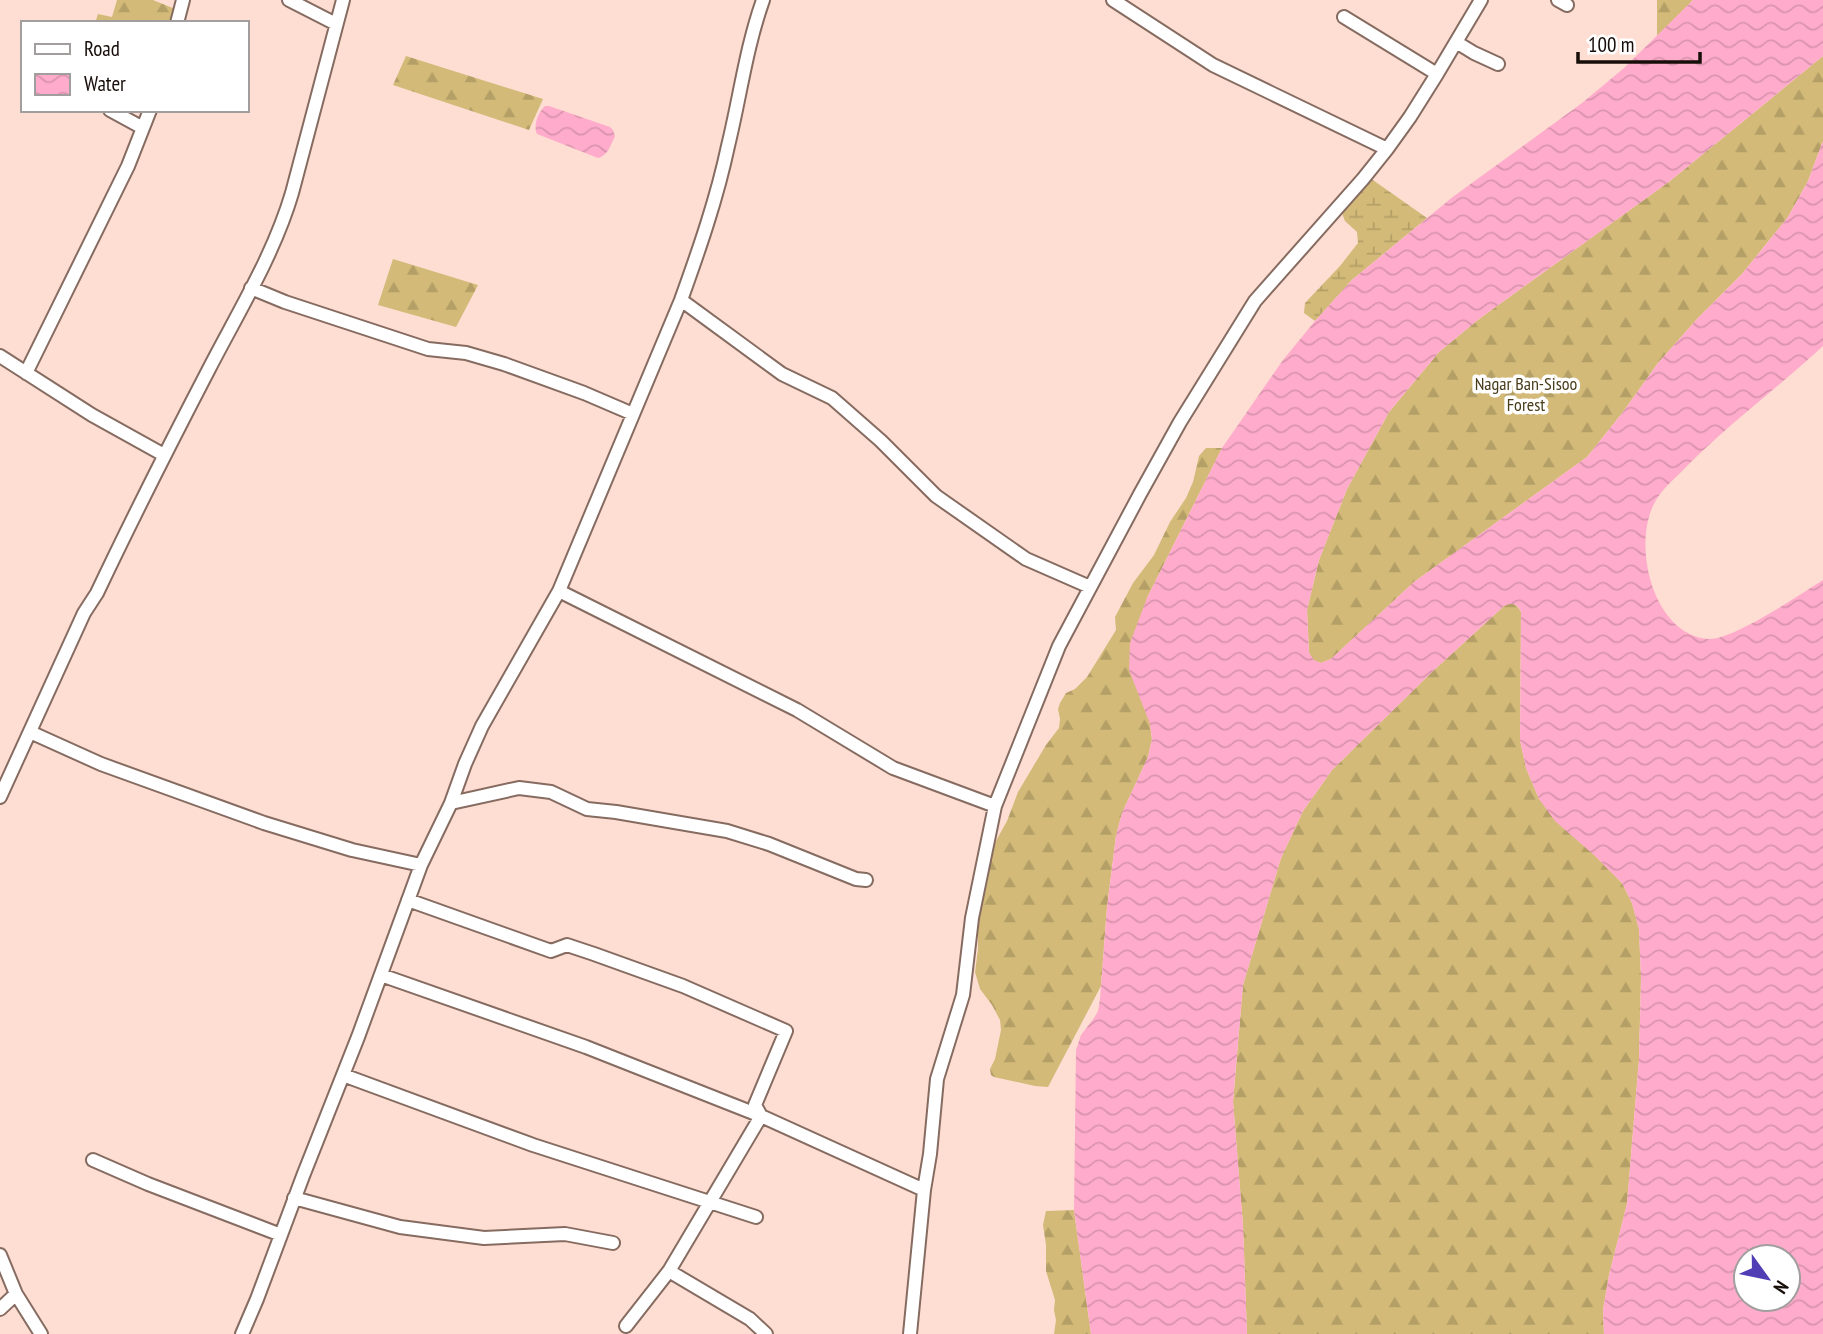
<svg xmlns="http://www.w3.org/2000/svg" width="1823" height="1334" viewBox="0 0 1823 1334" font-family="'PT Sans Narrow',sans-serif">
	<defs>
		<pattern id="forest-firs" width="22" height="20" patternUnits="userSpaceOnUse" patternTransform="scale(1.75)"><rect width="22" height="20" fill="#d3ba78"/><path d="M5 1l3.5 6h-7zM16 11l3.5 6h-7z" fill="#b49f66"/></pattern>
		<pattern id="wetland-marsh" width="20" height="14" patternUnits="userSpaceOnUse" patternTransform="scale(1.75)"><rect width="20" height="14" fill="#d3ba78"/><path d="M1 5h8M5 5V1M11 12h8M15 12V8" fill="none" stroke="#b49f66"/></pattern>
		<pattern id="water-waves" width="16" height="10" patternUnits="userSpaceOnUse" patternTransform="scale(1.75)"><rect width="16" height="10" fill="#ffaccc"/><path d="M0 5q4-4 8 0t8 0" fill="none" stroke="#da93ae"/></pattern>
	</defs>
	<rect width="100%" height="100%" fill="#feded2"/>
	<path fill="url(#forest-firs)" d="M117 0H153L180 11 177 23H95L98 14 112 17Z
		M1657 0H1693L1657 37Z
		M406 56 543 99 529 130 393 85Z
		M1823 56V141L1808 181 1788 217 1742 274 1698 318 1658 363 1623 412 1587 457 1414 582 1331 659 1321 663 1314 661 1309 653 1307 610 1319 560 1347 489 1389 412 1439 352 1479 319 1670 181Z
		M393 259 478 285 456 327 378 305Z
		M1206 448H1222L1147 598 1150 724 1152 739 1148 757 1122 813 1116 836 1107 907 1101 986 1048 1087 1035 1086 994 1077 991 1075 990 1069 995 1059 1001 1030 1000 1020 992 1005 980 989 975 972 978 949V916L987 884 993 849 997 839 1007 821 1018 792 1046 745 1059 728 1060 719 1058 709 1060 703 1066 693 1075 689 1087 677 1116 630 1115 617 1133 583 1154 555 1170 522 1186 498 1193 482 1199 456Z
		M1509 603C1516 604 1518 606 1521 612L1520 740 1526 768 1539 799 1622 883 1632 903 1639 929 1641 978 1639 1059 1627 1204 1609 1275 1603 1310 1604 1334H1247L1243 1226 1233 1102 1243 985 1281 858 1303 811 1332 770 1433 671 1504 606Z
		M1074 1210 1091 1334H1054L1056 1320 1054 1310 1055 1300 1046 1271V1245L1043 1225 1046 1211Z"/>
	<path fill="url(#wetland-marsh)" d="M1370 178 1427 218 1352 280 1315 321 1304 313 1305 303 1340 266 1358 243 1357 232 1345 221 1341 211Z"/>
	<path fill="url(#water-waves)" fill-rule="evenodd" d="M1693 0H1823V56L1670 181 1479 319 1439 352 1389 412 1347 489 1319 560 1307 610 1309 653 1314 660 1321 663 1331 659 1414 582 1587 457 1623 412 1658 363 1698 318 1742 274 1788 217 1808 181 1823 141V346C1779 387 1730 423 1687 466 1678 476 1665 486 1658 497 1629 539 1652 637 1710 639 1734 639 1801 594 1823 580V1334H1604L1603 1310 1609 1275 1627 1204 1639 1059 1641 978 1639 929 1632 903 1622 883 1594 855 1555 821 1539 799 1526 768 1520 740 1521 612C1518 604 1512 602 1504 606L1433 671 1332 770 1303 811 1281 858 1243 985 1233 1101 1243 1226 1247 1334H1091L1074 1210 1076 1050 1081 1035 1094 1018 1098 1011 1100 999 1107 907 1116 836 1122 813 1148 757 1152 739 1150 724 1129 670 1130 643 1147 598 1222 448 1283 360 1315 321 1352 280 1454 196 1582 103 1624 68ZM1746 1257H1788V1299H1746Z
		M545 106H549L610 127 613 130 615 136C611 144 608 156 598 158L537 134C533 126 538 112 545 106Z"/>
	<g fill="none" stroke-linecap="round" stroke-linejoin="round">
		<defs>
			<path id="minor" d="M289 0 336 24
				M1113 0 1213 65 1387 149
				M1558 0 1567 5
				M1344 17 1437 74
				M177 23 183 0
				M1456 42 1474 53 1498 64
				M110 110 143 128
				M251 288 285 302 428 349 466 353 504 364 584 393 633 414
				M681 300 782 374 832 398 881 441 936 496 1026 559 1090 587
				M0 356 92 415 164 455
				M26 373 128 166 150 110
				M559 591 797 710 893 768 995 806
				M30 732 101 764 264 823 352 850 421 865
				M0 797 84 613 97 593C133 517 171 442 210 367 239 311 274 254 292 193L343 0
				M451 803 519 788 551 792 587 809 616 812 727 831 769 844 856 879 866 880
				M408 900 551 951 567 945 594 954 683 986 786 1031 755 1105 761 1116
				M381 975 586 1047 761 1116
				M343 1075 533 1145 756 1217
				M93 1160 148 1184 281 1235
				M294 1198 400 1227 484 1238 565 1234 613 1243
				M0 1255 16 1294 41 1334
				M669 1271 761 1116 924 1190
				M0 1309 16 1294
				M626 1326 669 1271 750 1319 766 1334
				M242 1334 257 1299 303 1176 358 1037 421 865 451 803 465 764 482 726 559 591 681 300C699 250 717 198 728 146 740 97 746 48 763 0
				M910 1334 924 1190 930 1154 937 1079 963 995 972 918 995 806 1059 646 1140 494 1180 422 1255 301 1363 179 1387 149 1410 117 1437 74 1481 0"/>
		</defs>
		<use href="#minor" stroke="#866b61" stroke-width="16"/>
		<use href="#minor" stroke="#fff" stroke-width="12"/>
	</g>
	<g text-anchor="middle" stroke-width="7" stroke-linejoin="round" paint-order="stroke">
		<g font-size="18" fill="#483b19" stroke="#fff">
			<text x="1526" y="390">Nagar Ban-Sisoo<tspan x="1526" dy="21">Forest</tspan></text>
		</g>
	</g>
	<rect x="21" y="21" width="228" height="91" fill="#ffffff" stroke="#a29e9d" stroke-width="2"/>
	<rect x="35" y="44" width="35" height="10" fill="#ffffff" stroke="#a29e9d" stroke-width="2"/>
	<text x="84" y="56" font-size="21" fill="#170d09">Road</text>
	<rect x="35" y="74" width="35" height="21" fill="url(#water-waves)" stroke="#a29e9d" stroke-width="2"/>
	<text x="84" y="91" font-size="21" fill="#170d09">Water</text>
	<g transform="translate(1767 1278) rotate(123)"><circle r="33" fill="#ffffff" stroke="#a29e9d" stroke-width="2"/>
	<path d="M0-5L12 26L0 18L-12 26Z" fill="#513db4"/>
	<text y="-10" font-size="19" font-weight="bold" text-anchor="middle" fill="#170d09">N</text>
	</g>
	<path d="M1578 52v10h122v-10" fill="none" stroke="#170d09" stroke-width="3.5"/>
	<text x="1588" y="52" font-size="21" fill="#170d09" stroke="#ffffff" stroke-width="5" paint-order="stroke">100 m</text>
</svg>
